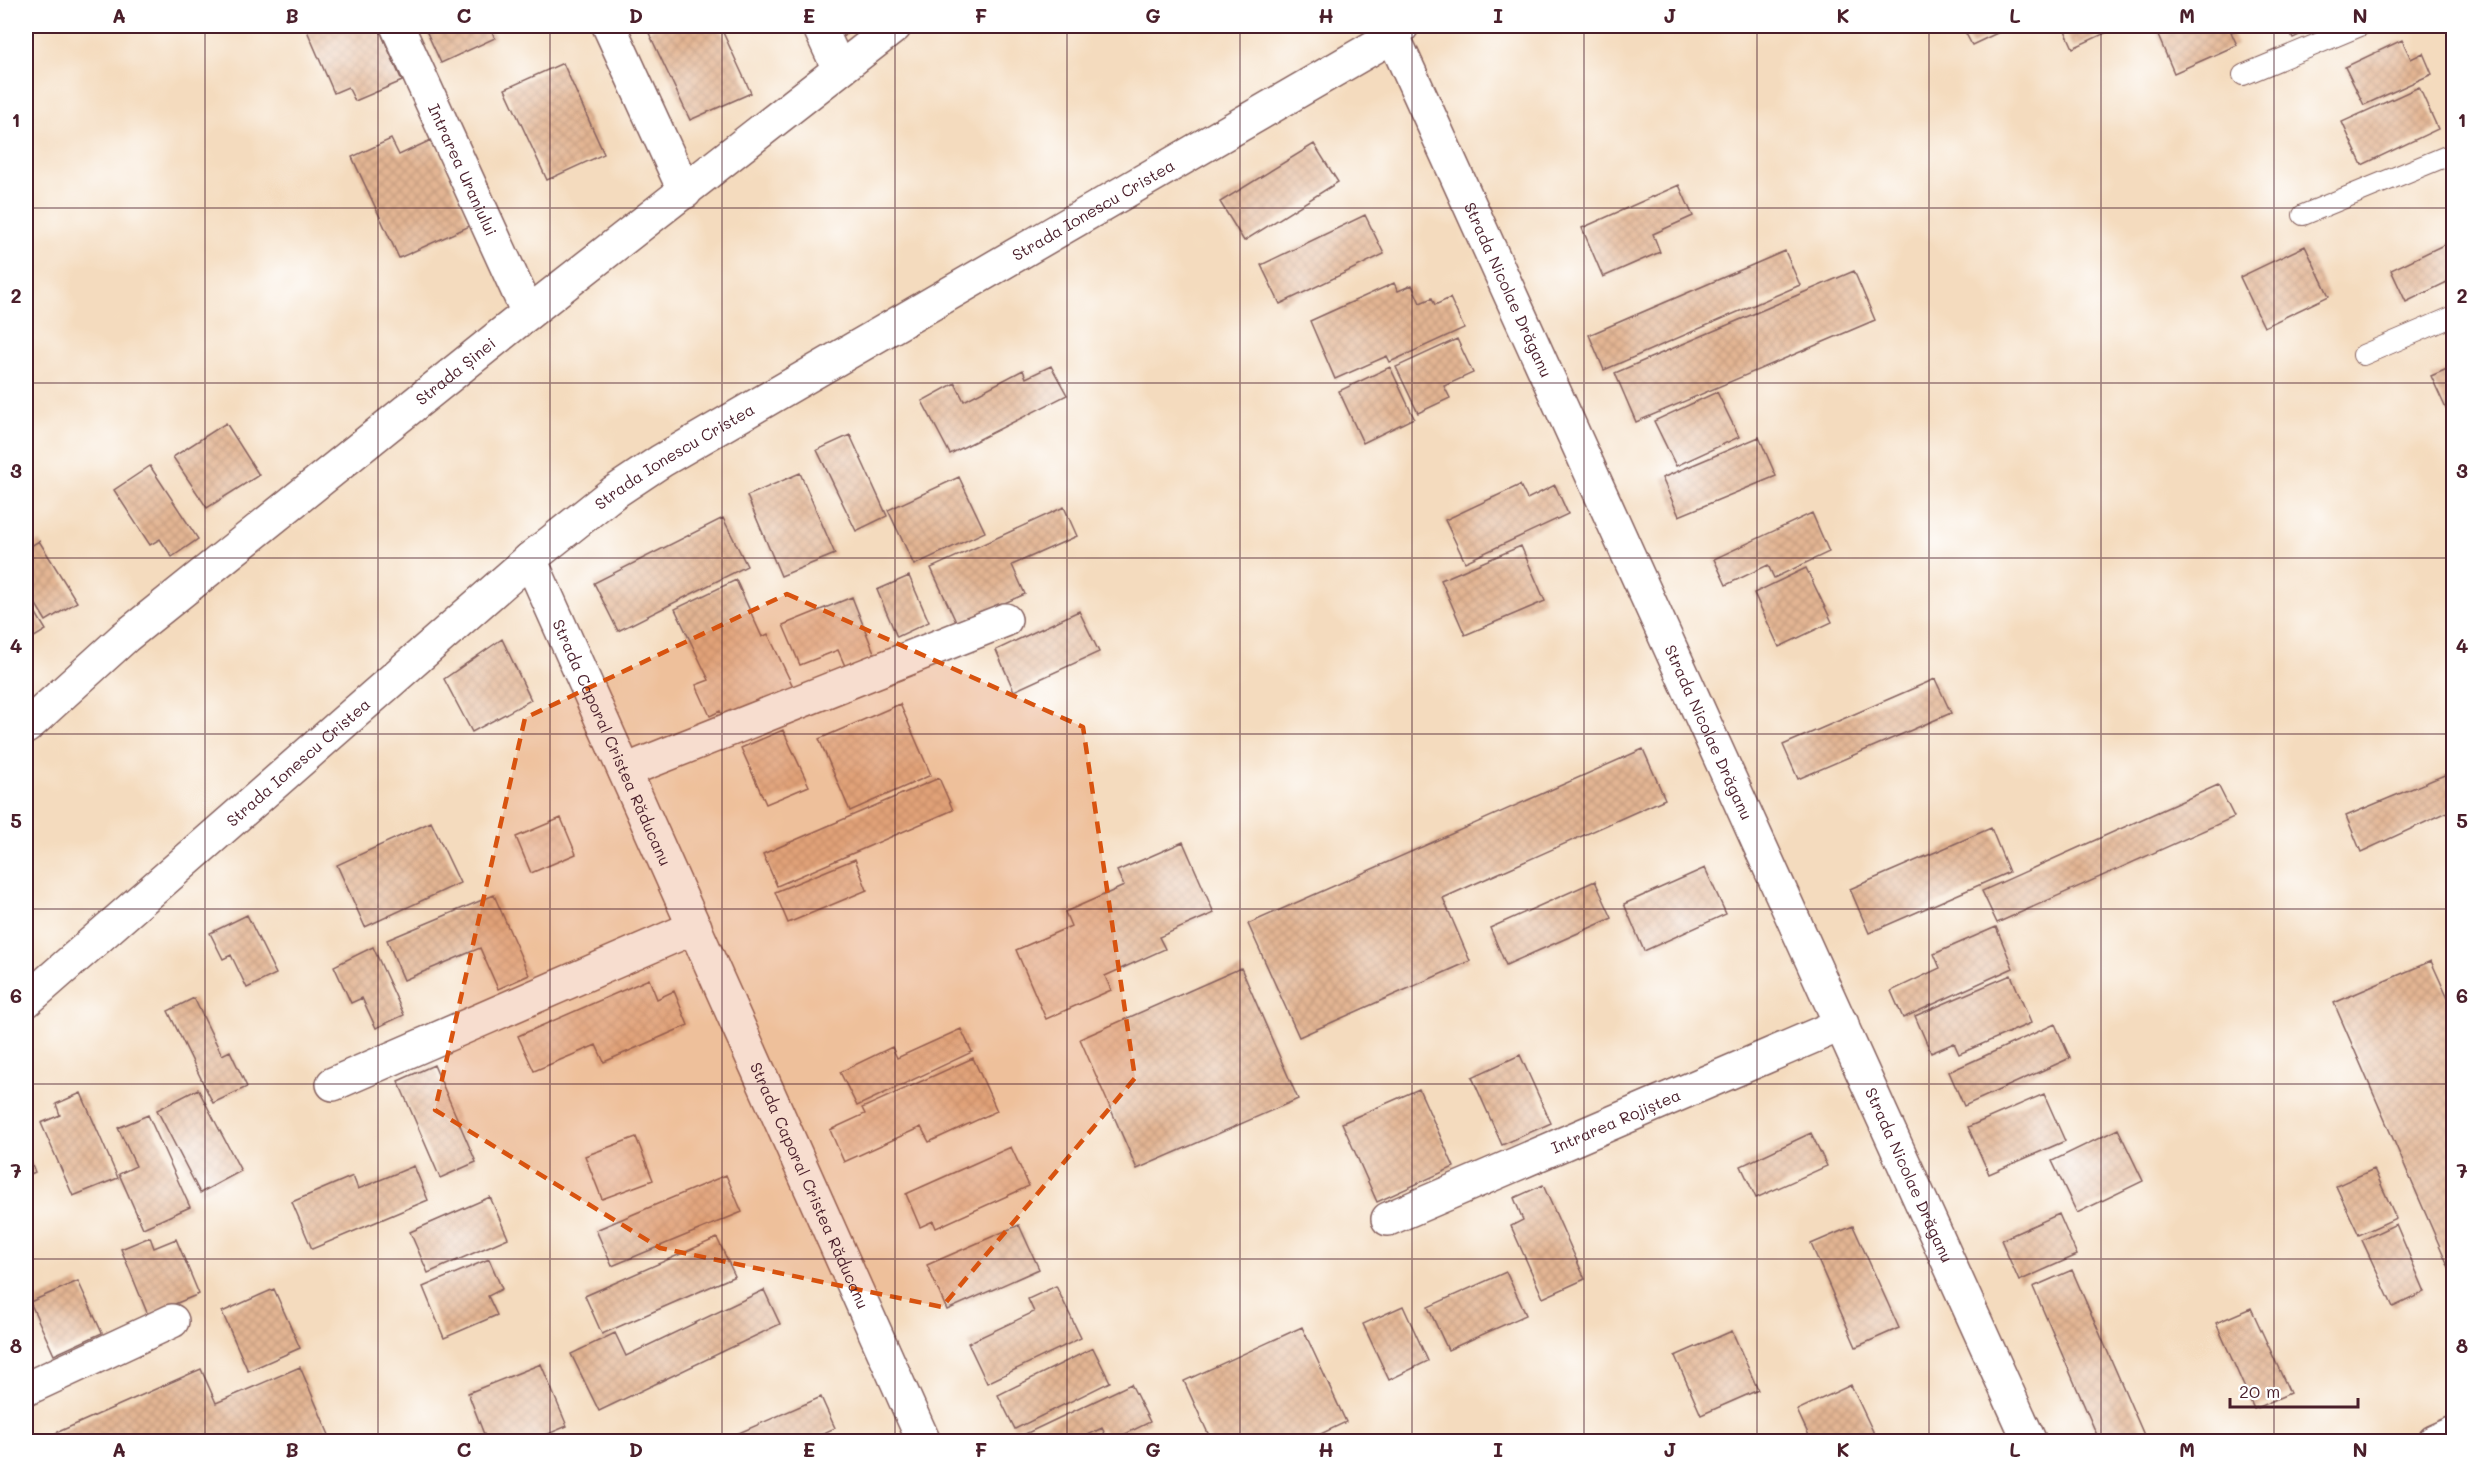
<svg xmlns="http://www.w3.org/2000/svg" width="2479" height="1467" viewBox="0 0 2479 1467" font-family="Mali,sans-serif">
	<defs>
		<pattern id="building-cross-hatch" width="8" height="8" patternUnits="userSpaceOnUse" patternTransform="scale(1.5)"><rect width="8" height="8" fill="#e3b593"/><path d="M0 0l8 8M0 8l8-8" fill="none" stroke="#c49b7f"/></pattern>
	</defs>
	<rect width="100%" height="100%" fill="#fff"/>
	<filter id="ink" filterUnits="userSpaceOnUse"><feTurbulence type="fractalNoise" baseFrequency=".0167" numOctaves="2"/><feDisplacementMap in="SourceGraphic" scale="12" xChannelSelector="R" yChannelSelector="G"/><feConvolveMatrix kernelMatrix="1 2 1 2 8 2 1 2 1" color-interpolation-filters="sRGB"/></filter>
	<filter id="wash" filterUnits="userSpaceOnUse"><feTurbulence type="fractalNoise" baseFrequency=".008" numOctaves="4" result="noise"/><feDisplacementMap in="SourceGraphic" scale="24" xChannelSelector="R" yChannelSelector="G"/><feGaussianBlur stdDeviation="1.35" result="paint"/><feColorMatrix in="noise" values="0 0 0 0 0 0 0 0 0 0 0 0 0 0 0 0 0 1.4 0 .05"/><feComposite in="paint" operator="in"/></filter>
	<g filter="url(#wash)">
		<rect width="100%" height="100%" fill="#f4dbbe"/>
		<g id="blocks">
			<path fill="url(#building-cross-hatch)" d="M305 26H378L402 81 355 101 348 87 334 93Z
				M424 26H489L495 38 441 63Z
				M661 26H720L751 93 690 120 648 31Z
				M830 26H857L837 41Z
				M1962 26H2012L1972 45Z
				M2063 26H2110L2112 30 2073 48Z
				M2169 26H2246L2231 32 2237 45 2174 73 2156 31Z
				M2287 26H2318L2293 38Z
				M2402 40 2411 59 2423 53 2432 74 2364 105 2345 67Z
				M563 63 604 154 547 180 505 89Z
				M2419 87 2438 129 2362 165 2342 122Z
				M391 139 399 155 431 140 470 226 399 258 352 157Z
				M1314 144 1338 182 1244 241 1220 202Z
				M1679 185 1693 216 1653 234 1660 252 1603 277 1582 228Z
				M1365 215 1384 254 1280 304 1261 265Z
				M2454 240V290L2449 281 2406 302 2391 270Z
				M2305 246 2329 296 2264 327 2240 277Z
				M1785 251 1800 285 1604 370 1589 335Z
				M1854 271 1875 320 1636 422 1615 373Z
				M1394 283 1398 291 1412 285 1420 303 1432 298 1435 305 1450 298 1464 328 1390 362 1387 356 1335 379 1310 321Z
				M1457 339 1473 373 1444 386 1450 398 1418 413 1396 367Z
				M1051 366 1067 395 950 454 922 401 955 383 964 401 1023 370 1026 378Z
				M2454 366V410L2448 413 2431 376Z
				M1390 367 1414 418 1363 443 1339 391Z
				M1717 392 1739 437 1676 466 1654 421Z
				M226 423 259 475 207 508 173 457Z
				M850 435 887 516 856 531 817 450Z
				M1759 437 1776 476 1679 516 1662 478Z
				M150 466 198 539 172 557 160 539 150 545 114 490Z
				M800 473 835 554 781 576 747 496Z
				M959 477 985 532 914 565 888 510Z
				M1520 485 1527 499 1555 485 1568 514 1465 562 1445 520Z
				M1064 507 1077 536 1012 565 1025 594 957 624 931 568Z
				M1812 513 1829 552 1774 578 1768 565 1726 585 1714 559Z
				M723 518 747 566 618 631 594 583Z
				M39 541 77 602 46 621 26 588V549Z
				M1521 546 1545 601 1465 635 1441 580Z
				M1806 568 1832 622 1779 647 1754 593Z
				M909 576 929 622 897 637 877 590Z
				M736 580 762 637 768 634 797 695 728 727 720 711 710 716 696 685 709 680 675 609Z
				M26 597 46 630 26 642Z
				M852 597 875 655 845 666 838 650 800 665 783 625Z
				M1079 611 1099 652 1014 691 996 650Z
				M502 639 531 700 472 732 444 679Z
				M1935 679 1951 713 1798 779 1783 745Z
				M900 704 931 775 850 811 819 739Z
				M783 730 809 786 766 804 741 748Z
				M1643 749 1665 799 1443 898 1470 961 1299 1037 1248 924Z
				M2454 771V809L2361 852 2346 816Z
				M939 778 953 810 777 886 763 854Z
				M2218 785 2234 817 1997 923 1982 891Z
				M561 818 576 854 531 873 516 837Z
				M431 822 460 883 365 927 337 865Z
				M1991 828 2009 872 1869 933 1850 889Z
				M1183 842 1214 913 1159 937 1165 949 1105 976 1111 990 1046 1019 1016 950 1071 926 1065 912 1124 886 1117 871Z
				M855 859 867 890 788 923 775 892Z
				M1705 868 1726 914 1644 951 1624 904Z
				M1595 881 1612 918 1506 965 1490 928Z
				M494 895 529 975 498 989 480 948 404 980 387 940Z
				M247 915 276 974 247 988 231 955 223 959 210 933Z
				M1996 927 2013 968 1903 1018 1891 991 1940 968 1934 954Z
				M373 947 404 1015 376 1028 362 998 351 1003 334 966Z
				M2431 961 2454 1012V1279L2334 1003Z
				M1241 968 1298 1099 1137 1169 1080 1039Z
				M2011 975 2031 1023 1959 1054 1954 1043 1931 1053 1915 1016Z
				M649 979 657 999 674 991 688 1025 604 1062 596 1045 534 1071 518 1036Z
				M194 998 222 1055 230 1051 247 1087 213 1103 168 1011Z
				M2055 1024 2070 1058 1964 1106 1949 1072Z
				M961 1029 972 1052 857 1106 840 1072 892 1047 897 1058Z
				M1520 1055 1551 1123 1502 1145 1472 1077Z
				M973 1058 997 1111 929 1142 921 1127 844 1162 830 1130 865 1114 862 1108Z
				M434 1065 476 1162 440 1178 398 1081Z
				M198 1089 241 1171 200 1193 157 1110Z
				M1419 1089 1454 1167 1377 1202 1342 1123Z
				M81 1093 118 1178 73 1196 41 1123 60 1115 56 1104Z
				M2044 1094 2065 1141 1989 1174 1968 1127Z
				M148 1115 190 1207 143 1228 119 1174 136 1166 118 1128Z
				M2118 1129 2143 1181 2077 1213 2052 1161Z
				M1811 1133 1827 1166 1756 1198 1741 1166Z
				M636 1137 653 1180 602 1199 585 1156Z
				M1011 1147 1029 1186 936 1228 933 1221 920 1227 906 1194Z
				M26 1150 35 1172 26 1176Z
				M414 1166 428 1200 312 1249 292 1202 353 1176 358 1189Z
				M2374 1169 2396 1218 2359 1235 2336 1186Z
				M726 1175 742 1212 612 1266 596 1230Z
				M1543 1185 1585 1279 1543 1298 1511 1226 1523 1220 1514 1198Z
				M490 1197 508 1238 428 1273 410 1232Z
				M2059 1214 2077 1255 2019 1281 2001 1240Z
				M2396 1224 2425 1292 2393 1307 2362 1240Z
				M1019 1225 1039 1269 947 1310 927 1265Z
				M1853 1226 1899 1328 1856 1347 1811 1244Z
				M150 1237 154 1248 176 1239 199 1294 148 1315 121 1249Z
				M717 1238 735 1276 602 1334 585 1296Z
				M489 1259 502 1289 488 1296 497 1315 444 1338 423 1287Z
				M2072 1270 2147 1442H2100L2033 1287Z
				M1506 1272 1526 1315 1448 1350 1428 1307Z
				M78 1281 102 1333 54 1355 30 1302Z
				M1056 1286 1081 1338 987 1383 968 1343 1034 1312 1028 1299Z
				M274 1289 300 1348 248 1371 222 1312Z
				M764 1290 780 1324 599 1411 571 1354 615 1333 626 1356Z
				M1403 1306 1428 1361 1389 1380 1363 1324Z
				M2251 1308 2290 1393 2254 1409 2216 1323Z
				M1302 1327 1346 1422 1304 1442H1212L1184 1381Z
				M1732 1331 1758 1390 1701 1415 1675 1356Z
				M1093 1348 1110 1382 1015 1429 998 1395Z
				M541 1364 567 1426 529 1442H487L468 1393Z
				M300 1367 332 1442H60L56 1433 201 1369 216 1403Z
				M1131 1384 1150 1422 1109 1442 1102 1428 1074 1442H1021L1019 1437Z
				M1851 1385 1878 1442H1812L1797 1410Z
				M821 1397 835 1428 804 1442H732L730 1437Z"/>
		</g>
	</g>
	<g filter="url(#ink)">
		<use href="#blocks" fill-opacity="0" stroke="#86615e" stroke-width="1.5"/>
		<g fill="none" stroke-linecap="round" stroke-linejoin="round">
			<defs>
				<path id="lane" d="M2243 75 2360 26
					M2303 215 2454 153
					M2363 355 2454 316"/>
				<g id="street">
					<path id="s1" d="M397 26 528 313"/>
					<path d="M609 26 685 192"/>
					<path d="M819 26 839 69"/>
					<path id="s2" d="M1384 26 1393 36 1419 93 2030 1442"/>
					<path id="s3" d="M530 559 924 1442"/>
					<path id="s4" d="M26 727 125 637 513 325 895 26"/>
					<path d="M625 771 1005 620"/>
					<path id="s5" d="M26 1001 530 559 613 493 661 461 1393 36 1402 26"/>
					<path d="M333 1084 695 927"/>
					<path id="s6" d="M1388 1219 1842 1024"/>
					<path d="M26 1389 172 1321"/>
				</g>
				<path id="primary" d="M2434 1442 2454 1433"/>
			</defs>
			<use href="#lane" stroke="#86615e" stroke-width="22"/>
			<use href="#street" stroke="#86615e" stroke-width="36"/>
			<use href="#primary" stroke="#86615e" stroke-width="36"/>
			<use href="#lane" stroke="#fff" stroke-width="20"/>
			<use href="#street" stroke="#fff" stroke-width="33"/>
			<use href="#primary" stroke="#fff" stroke-width="33"/>
		</g>
	</g>
	<path fill="#d8530f" fill-opacity="0.2" stroke="#d8530f" stroke-width="4.5" stroke-dasharray="12 8" stroke-linejoin="round" d="M787 594 1083 727 1135 1078 942 1307 660 1248 435 1110 525 718Z"/>
	<path fill="none" stroke="#4a1f2b" stroke-width="1.5" stroke-opacity="0.55" d="M205 26V1442M378 26V1442M550 26V1442M722 26V1442M895 26V1442M1067 26V1442M1240 26V1442M1412 26V1442M1584 26V1442M1757 26V1442M1929 26V1442M2101 26V1442M2274 26V1442M26 208H2454M26 383H2454M26 558H2454M26 734H2454M26 909H2454M26 1084H2454M26 1259H2454"/>
	<g text-anchor="middle" stroke-width="6" stroke-linejoin="round" paint-order="stroke">
		<g font-size="16" fill="#4a1f2b" stroke="#fff">
			<text dy="6" stroke="none"><textPath href="#s1" startOffset="158">Intrarea Uraniului</textPath></text>
			<text dy="6" stroke="none"><textPath href="#s5" startOffset="1334">Strada Ionescu Cristea</textPath></text>
			<text dy="6" stroke="none"><textPath href="#s2" startOffset="292">Strada Nicolae Drăganu</textPath></text>
			<text dy="6" stroke="none"><textPath href="#s4" startOffset="558">Strada Șinei</textPath></text>
			<text dy="6" stroke="none"><textPath href="#s5" startOffset="848">Strada Ionescu Cristea</textPath></text>
			<text dy="6" stroke="none"><textPath href="#s2" startOffset="778">Strada Nicolae Drăganu</textPath></text>
			<text dy="6" stroke="none"><textPath href="#s3" startOffset="201">Strada Caporal Cristea Răducanu</textPath></text>
			<text dy="6" stroke="none"><textPath href="#s5" startOffset="362">Strada Ionescu Cristea</textPath></text>
			<text dy="6" stroke="none"><textPath href="#s6" startOffset="248">Intrarea Rojiștea</textPath></text>
			<text dy="6" stroke="none"><textPath href="#s2" startOffset="1264">Strada Nicolae Drăganu</textPath></text>
			<text dy="6" stroke="none"><textPath href="#s3" startOffset="686">Strada Caporal Cristea Răducanu</textPath></text>
		</g>
	</g>
	<rect width="2479" height="1467" fill="none" stroke="#fff" stroke-width="66"/>
	<path d="M2230 1398v9h128v-9" fill="none" stroke="#4a1f2b" stroke-width="3"/>
	<text x="2239" y="1398" font-size="18" fill="#4a1f2b" stroke="#ffffff" stroke-width="4.5" paint-order="stroke">20 m</text>
	<rect x="33" y="33" width="2413" height="1401" fill="none" stroke="#4a1f2b" stroke-width="2"/>
	<g font-size="20" text-anchor="middle" font-weight="bold" fill="#4a1f2b">
		<text x="119" y="23">A</text>
		<text x="292" y="23">B</text>
		<text x="464" y="23">C</text>
		<text x="636" y="23">D</text>
		<text x="809" y="23">E</text>
		<text x="981" y="23">F</text>
		<text x="1153" y="23">G</text>
		<text x="1326" y="23">H</text>
		<text x="1498" y="23">I</text>
		<text x="1670" y="23">J</text>
		<text x="1843" y="23">K</text>
		<text x="2015" y="23">L</text>
		<text x="2187" y="23">M</text>
		<text x="2360" y="23">N</text>
		<text x="16" y="127">1</text>
		<text x="2462" y="127">1</text>
		<text x="16" y="303">2</text>
		<text x="2462" y="303">2</text>
		<text x="16" y="478">3</text>
		<text x="2462" y="478">3</text>
		<text x="16" y="653">4</text>
		<text x="2462" y="653">4</text>
		<text x="16" y="828">5</text>
		<text x="2462" y="828">5</text>
		<text x="16" y="1003">6</text>
		<text x="2462" y="1003">6</text>
		<text x="16" y="1178">7</text>
		<text x="2462" y="1178">7</text>
		<text x="16" y="1353">8</text>
		<text x="2462" y="1353">8</text>
		<text x="119" y="1457">A</text>
		<text x="292" y="1457">B</text>
		<text x="464" y="1457">C</text>
		<text x="636" y="1457">D</text>
		<text x="809" y="1457">E</text>
		<text x="981" y="1457">F</text>
		<text x="1153" y="1457">G</text>
		<text x="1326" y="1457">H</text>
		<text x="1498" y="1457">I</text>
		<text x="1670" y="1457">J</text>
		<text x="1843" y="1457">K</text>
		<text x="2015" y="1457">L</text>
		<text x="2187" y="1457">M</text>
		<text x="2360" y="1457">N</text>
	</g>
</svg>
